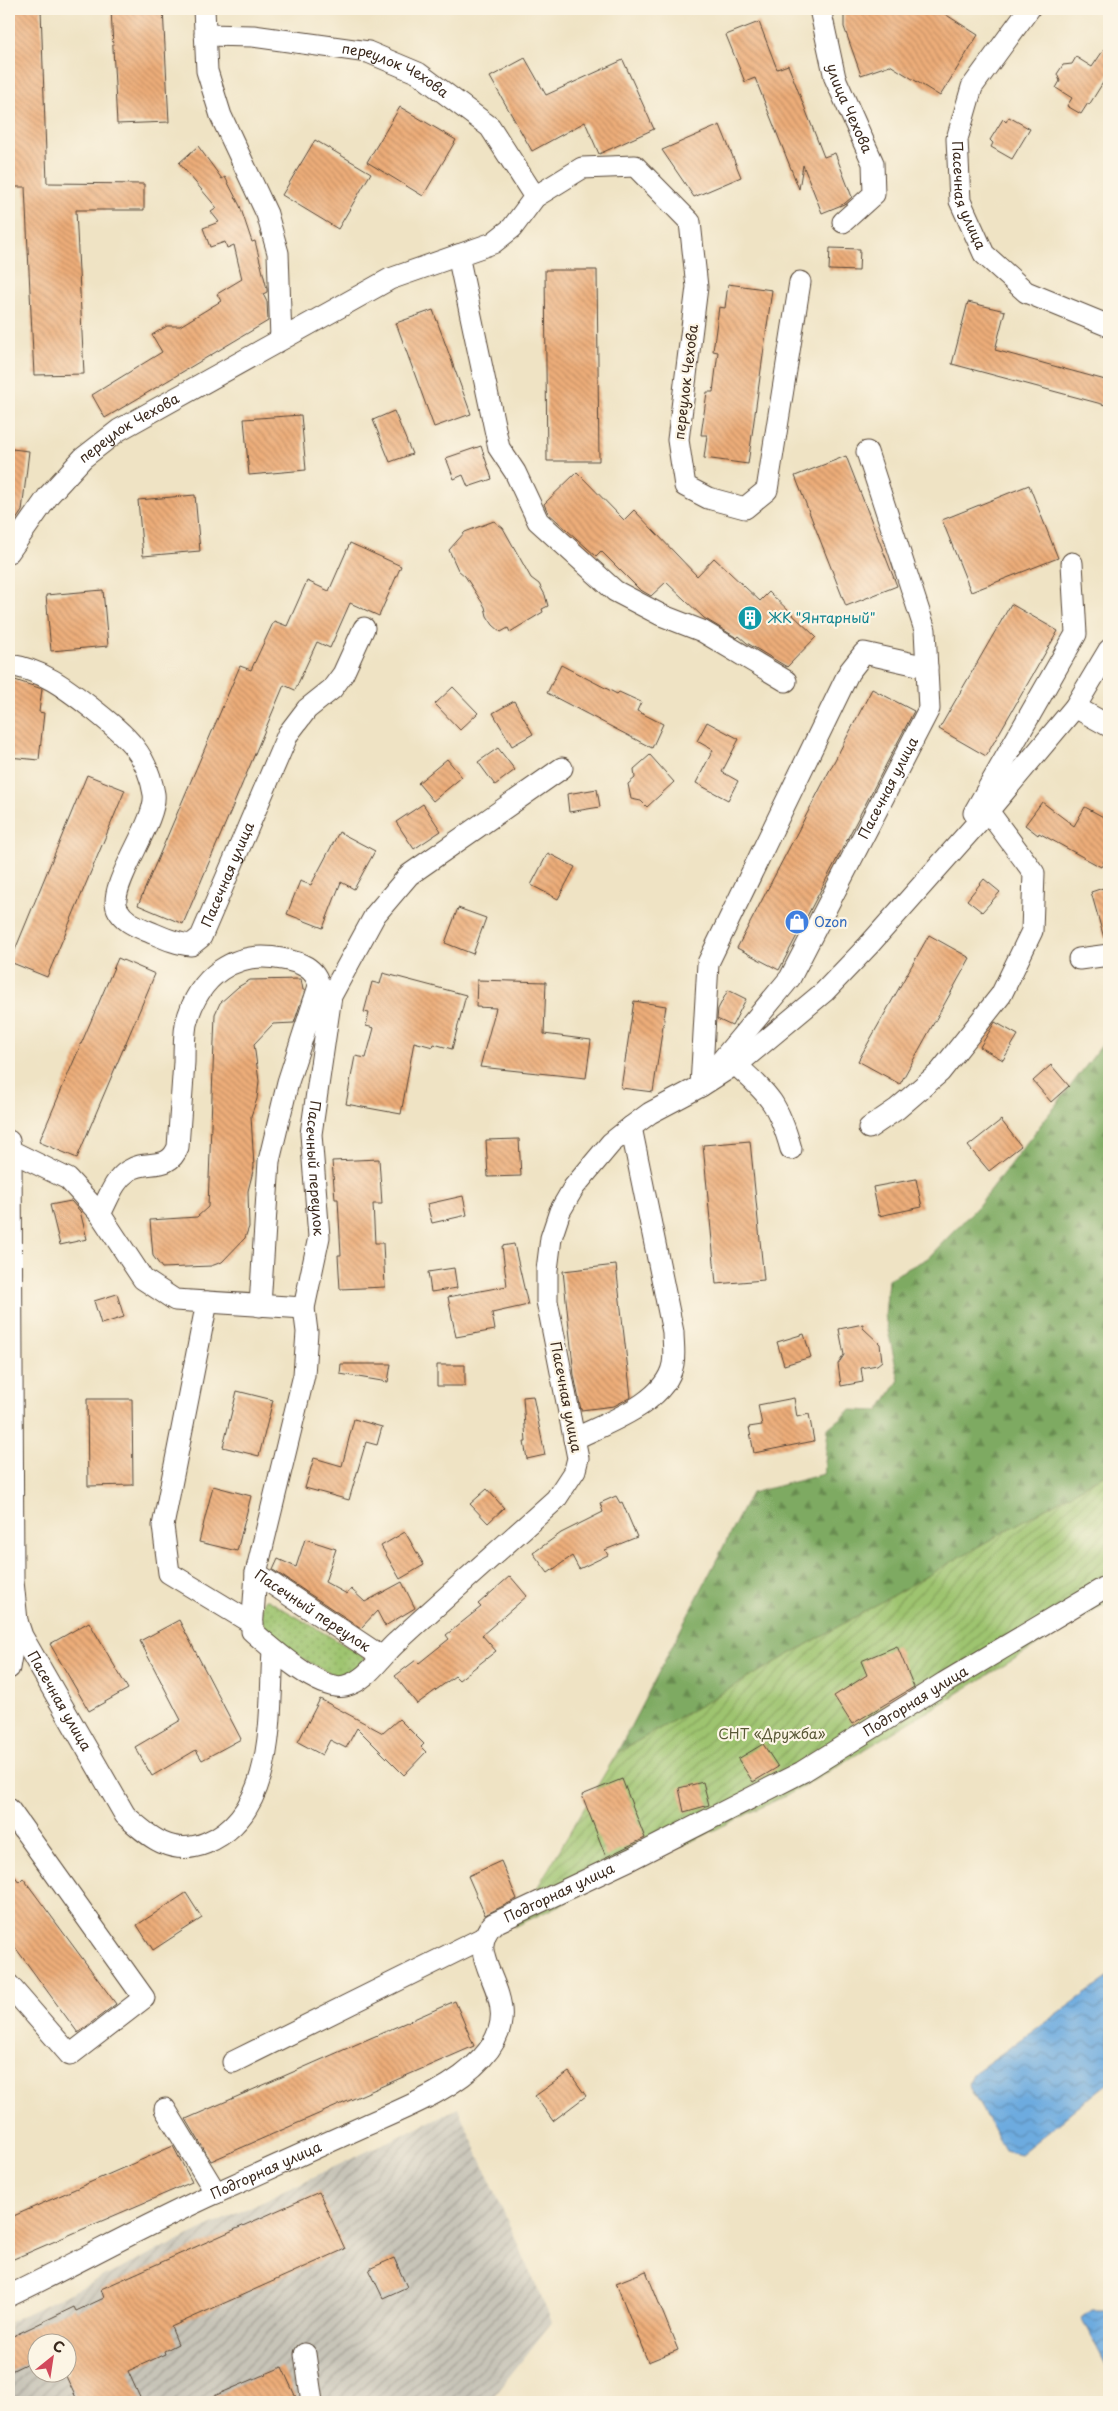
<svg xmlns="http://www.w3.org/2000/svg" width="1118" height="2411" viewBox="0 0 1118 2411" font-family="'Playpen Sans',sans-serif">
	<defs>
		<pattern id="industrial-furrows" width="10" height="10" patternUnits="userSpaceOnUse" patternTransform="scale(1.25)"><rect width="10" height="10" fill="#c7c4b8"/><path d="M-1 1l2-2M0 10L10 0M9 11l2-2" fill="none" stroke="#a39f95"/></pattern>
		<pattern id="grass-dots" width="8" height="8" patternUnits="userSpaceOnUse" patternTransform="scale(1.25)"><rect width="8" height="8" fill="#9ec46f"/><path d="M2 2h.1M6 6h.1" fill="none" stroke="#829f5b" stroke-width="1.8" stroke-linecap="round"/></pattern>
		<pattern id="forest-firs" width="22" height="20" patternUnits="userSpaceOnUse" patternTransform="scale(1.25)"><rect width="22" height="20" fill="#7eaa62"/><path d="M5 1l3.5 6h-7zM16 11l3.5 6h-7z" fill="#688b50"/></pattern>
		<pattern id="garden-furrows" width="10" height="10" patternUnits="userSpaceOnUse" patternTransform="scale(1.25)"><rect width="10" height="10" fill="#9ec46f"/><path d="M-1 1l2-2M0 10L10 0M9 11l2-2" fill="none" stroke="#829f5b"/></pattern>
		<pattern id="water-waves" width="16" height="10" patternUnits="userSpaceOnUse" patternTransform="scale(1.25)"><rect width="16" height="10" fill="#6dabdf"/><path d="M0 5q4-4 8 0t8 0" fill="none" stroke="#5b8bb4"/></pattern>
		<pattern id="building-back-hatch" width="6" height="6" patternUnits="userSpaceOnUse" patternTransform="scale(1.25)"><rect width="6" height="6" fill="#edad79"/><path d="M-1 5l2 2M0 0l6 6M5-1l2 2" fill="none" stroke="#c18d63"/></pattern>
	</defs>
	<rect width="100%" height="100%" fill="#fcf5e5"/>
	<filter id="ink" filterUnits="userSpaceOnUse"><feTurbulence type="fractalNoise" baseFrequency=".02" numOctaves="2"/><feDisplacementMap in="SourceGraphic" scale="10" xChannelSelector="R" yChannelSelector="G"/><feConvolveMatrix kernelMatrix="1 2 1 2 8 2 1 2 1" color-interpolation-filters="sRGB"/></filter>
	<filter id="wash" filterUnits="userSpaceOnUse"><feTurbulence type="fractalNoise" baseFrequency=".0096" numOctaves="4" result="noise"/><feDisplacementMap in="SourceGraphic" scale="20" xChannelSelector="R" yChannelSelector="G"/><feGaussianBlur stdDeviation="1.12" result="paint"/><feColorMatrix in="noise" values="0 0 0 0 0 0 0 0 0 0 0 0 0 0 0 0 0 1.4 0 .05"/><feComposite in="paint" operator="in"/></filter>
	<g filter="url(#wash)">
		<rect width="100%" height="100%" fill="#efe3c4"/>
		<path fill="url(#industrial-furrows)" fill-rule="evenodd" d="M458 2108 552 2322 489 2402H9V2322ZM38 2344H68V2374H38Z"/>
		<path fill="url(#grass-dots)" stroke="#6c7746" d="M264 1600H268L363 1656 365 1661C358 1670 351 1675 340 1676 329 1677 282 1646 273 1638 270 1635 266 1629 264 1625 260 1617 261 1608 264 1600Z"/>
		<path fill="url(#forest-firs)" stroke="#5c6a40" d="M1109 1036V1472L617 1753 751 1493 824 1474 828 1428 850 1410 879 1411 899 1380 885 1317 888 1279 928 1258 978 1206Z"/>
		<path fill="url(#garden-furrows)" stroke="#6c7746" d="M1109 1472V1602L801 1788 514 1927 617 1753Z"/>
		<path fill="url(#water-waves)" stroke="#546a7e" d="M1109 1977V2082L1020 2154 1005 2150 968 2085 974 2073Z
			M1092 2310H1109V2371L1082 2318Z"/>
		<g id="blocks">
			<path fill="url(#building-back-hatch)" d="M9 9H41L47 183 144 184V210H76L84 374 34 375 25 187H9Z
				M111 9H163L169 122 117 124Z
				M844 9H937L978 35 940 96 890 65 861 75 844 27Z
				M759 22 777 69 788 65 824 157 835 153 852 197 844 204 822 213 803 165 799 189 755 78 745 82 726 35Z
				M1109 42V73L1089 105 1088 103 1081 114 1067 106 1072 98 1056 88 1060 81 1057 74 1063 65 1072 64 1076 57 1092 67Z
				M525 58 546 95 623 60 654 129 599 154 585 122 532 151 490 77Z
				M400 107 456 140 423 196 367 162Z
				M1009 117 1030 129 1012 159 991 147 993 143 990 140 1003 119 1006 122Z
				M720 125 741 177 694 197 662 150Z
				M315 140 371 173 338 229 282 195Z
				M198 146 222 179 225 177 240 206 252 242 255 241 267 289V292L263 294 267 302 268 321 105 418 92 395 162 352 152 335 167 326H180L221 301 217 294 242 279 234 245 227 248 225 242 210 247 203 228 219 222 211 212 217 208 179 163Z
				M830 248 860 249 859 271 829 270Z
				M545 270H597L599 461H547Z
				M728 284 772 290 748 464 704 458 707 435H701L707 392H713L718 352 713 351 719 307 725 308Z
				M968 302 1005 311 995 350 1109 381V406L952 364Z
				M433 310 471 414 434 427 396 323Z
				M394 411 412 454 390 462 373 420Z
				M301 415 306 470 249 475 244 419Z
				M481 446 492 479 468 487 463 475 454 479 446 458Z
				M12 449 29 451 22 511 9 530V482Z
				M846 456 897 586 846 606 795 476Z
				M577 472 624 520 634 510 697 576 714 558 760 601 769 592 816 637 787 667 747 643 739 636 737 638 704 618 666 582 651 596 639 589 601 551 596 556 548 513 544 504Z
				M1029 485 1058 558 971 592 942 520Z
				M195 495 200 551 143 556 138 500Z
				M494 521 503 528 531 578 539 584 545 595 548 606 542 609 543 612 510 632 508 628 501 632 493 625 487 616 485 607 465 576 458 570 449 550 465 532Z
				M350 543 401 566 379 616 350 603 330 648 317 642 295 690 284 685 183 924 138 905 240 666 251 670 274 621 287 626 307 581 329 591Z
				M103 590 108 646 51 651 46 595Z
				M1011 604 1058 631 986 756 939 729Z
				M561 665 617 694 619 692 641 702 637 711 663 724 652 748 547 693Z
				M9 678 42 689 39 712 44 713 39 760 9 757Z
				M453 687 478 713 460 730 435 704Z
				M872 689 914 711 779 970 737 948Z
				M514 701 533 734 512 746 493 713Z
				M707 722 739 739 722 772 738 781 728 800 696 783 713 750 697 741Z
				M498 748 515 770 495 785 478 762Z
				M650 755 674 782 647 807 641 801 631 799 628 784 635 778 634 769Z
				M447 759 462 777 433 801 418 783Z
				M87 775 125 790 47 977 10 962Z
				M597 789 600 807 569 812 567 794Z
				M1042 802 1074 826 1085 807 1109 820V852L1101 867 1039 833 1038 835 1025 825Z
				M423 804 441 831 414 849 396 822Z
				M339 832 375 851 354 889 341 882 323 928 287 914 300 881 311 885Z
				M548 853 575 867 558 899 531 885Z
				M984 879 1000 892 982 912 967 900Z
				M1109 886V937L1104 938 1091 892Z
				M458 908 486 918 473 954 445 943Z
				M929 935 970 958 900 1084 858 1061Z
				M118 958 155 974 77 1158 39 1142Z
				M383 973 466 995 452 1049 434 1044 433 1047 414 1042 401 1114 346 1104 355 1056 366 1058 374 1028 366 1026 369 1013 364 1012 372 982 380 984Z
				M301 979 303 990H305L294 1023 273 1024 254 1044 259 1081 257 1099 251 1116 254 1167 248 1191 249 1227 245 1238 222 1262 211 1266 162 1268 153 1256 150 1220 197 1217 208 1207 215 1014 220 1003 238 987 250 980Z
				M477 980 546 982 544 1034 591 1040 586 1078 480 1067 496 1008 476 1007Z
				M728 990 746 999 732 1026 717 1019 718 1009Z
				M634 1001 666 1006 653 1092 621 1088Z
				M995 1022 1018 1035 1003 1060 980 1047Z
				M1051 1065 1069 1086 1051 1102 1033 1081Z
				M1001 1120 1021 1146 989 1171 968 1146Z
				M519 1139 521 1176 488 1177 486 1140Z
				M750 1141 764 1280 716 1284 703 1145Z
				M379 1159 382 1204H373L375 1243H383L385 1287 340 1289 338 1255H341L338 1199H335L332 1161Z
				M916 1179 922 1207 879 1216 873 1187Z
				M463 1196 467 1215 432 1223 427 1204Z
				M71 1201 80 1211 87 1239 60 1245 50 1205Z
				M514 1244 528 1305 492 1313 495 1330 456 1337 448 1297 507 1286 502 1246Z
				M616 1265 631 1397 614 1406 581 1410 574 1375 563 1271Z
				M454 1268 457 1288 431 1292 428 1272Z
				M117 1294 124 1317 101 1324 94 1301Z
				M863 1324V1328L880 1344 882 1361 877 1365 861 1368 863 1382 841 1386 838 1364 844 1355 839 1329Z
				M804 1334 811 1357 784 1365 777 1342Z
				M341 1364H391L388 1382 340 1374Z
				M437 1365H465V1386H437Z
				M237 1391 273 1400 259 1456 223 1447Z
				M533 1396 545 1455 527 1459 524 1442H526L523 1397Z
				M794 1398 797 1417 809 1414 814 1441 754 1453 749 1427 762 1425 758 1405Z
				M87 1399H132L133 1485 88 1486Z
				M354 1419 382 1427 377 1445 366 1442 349 1500 305 1488 314 1458 342 1466Z
				M213 1486 251 1496 237 1551 199 1542Z
				M487 1489 504 1508 488 1523 470 1504Z
				M616 1496 620 1503 622 1502 637 1537 605 1550 608 1555 579 1569 572 1556 548 1573 533 1553 561 1533 603 1512 600 1503Z
				M405 1532 424 1565 400 1579 381 1546Z
				M305 1539 336 1549 325 1582 347 1594 351 1589 365 1602 402 1582 415 1608 385 1626 377 1611 361 1628 273 1570 278 1559 296 1567Z
				M510 1576 527 1596 482 1635 496 1651 459 1680 455 1676 417 1704 395 1676 416 1660 419 1663 449 1639 446 1635 481 1607 478 1604Z
				M179 1620 241 1739 202 1760 196 1750 152 1776 135 1747 181 1720 140 1641Z
				M89 1622 128 1689 89 1711 50 1644Z
				M897 1646 914 1687 852 1724 834 1696 867 1675 861 1661Z
				M320 1699 383 1733 399 1719 424 1744 421 1747 426 1752 404 1775 357 1728 346 1748 330 1740 322 1755 298 1742Z
				M763 1744 778 1767 753 1782 738 1759Z
				M622 1779 645 1838 606 1857 582 1795Z
				M703 1782 709 1805 684 1812 679 1788Z
				M501 1861 517 1899 485 1915 468 1876Z
				M9 1868 19 1882 23 1878 116 2004 78 2033 9 1939Z
				M186 1893 202 1918 153 1950 137 1925Z
				M455 2001 474 2046 211 2161 186 2119Z
				M569 2072 586 2096 553 2121 535 2096Z
				M173 2146 192 2182 9 2261V2218Z
				M319 2192 345 2249 171 2327 178 2344 164 2351 165 2354 128 2371 142 2402H78L65 2374H68V2344H38V2358L9 2372V2338L74 2307 76 2311 104 2298 101 2289Z
				M394 2258 407 2287 383 2298 369 2269Z
				M646 2271 678 2350 648 2362 616 2283Z
				M282 2367 298 2402H200Z"/>
		</g>
	</g>
	<g filter="url(#ink)">
		<use href="#blocks" fill-opacity="0" stroke="#564637" stroke-width="1"/>
		<g fill="none" stroke-linecap="round" stroke-linejoin="round">
			<defs>
				<g id="minor">
					<path d="M204 9 207 71 221 116 267 214 278 253 281 339"/>
					<path id="s1" d="M820 9 835 78 873 163 874 194 843 222"/>
					<path id="s2" d="M1029 9 972 87 957 139 960 201 984 254 1026 292 1109 326"/>
					<path id="s3" d="M205 35 253 36 368 52 418 73 490 127 535 197"/>
					<path d="M458 255 499 448 515 472 538 521 615 591 661 615 702 631 786 681"/>
					<path id="s4" d="M9 552 49 495 83 458 119 430 390 279 493 243 512 228 535 197 582 168 635 166 690 222 697 287 678 440 685 486 708 498 745 508 767 490 800 282"/>
					<path id="s5" d="M9 665C44 670 67 689 94 710 125 735 147 752 154 794 158 822 105 888 118 910 124 921 134 925 145 930 160 936 175 944 191 945L201 937 288 734 307 709 332 689 343 674 364 628"/>
					<path d="M1075 707 1109 726"/>
					<path id="s6" d="M562 768 409 875 375 915 331 996 311 1134 319 1237 304 1308 307 1332 304 1375 256 1573 252 1631C270 1647 320 1692 345 1686 367 1681 381 1656 397 1642 449 1594 503 1547 556 1499L575 1470 578 1458 547 1301V1270L551 1238 560 1211 574 1187 611 1143 631 1127 650 1113 701 1086 745 1058 824 992 868 946 988 811 1075 707 1109 650"/>
					<path d="M974 813 1076 634 1072 563"/>
					<path d="M1079 959 1109 955"/>
					<path d="M735 1064C770 1096 778 1103 791 1149"/>
					<path id="s7" d="M712 1072 790 978 929 709 925 630 867 452"/>
					<path d="M701 1086 708 963 849 672 864 653 927 667"/>
					<path d="M869 1128 897 1109 940 1072 1001 995 1032 931 1034 873 988 811"/>
					<path d="M9 1141 11 1151 68 1179 100 1214 143 1279 175 1300 304 1308"/>
					<path id="s8" d="M11 1151 13 1581 17 1621 22 1636 125 1815C149 1837 172 1857 206 1843 277 1814 269 1714 273 1650"/>
					<path d="M100 1214C109 1198 113 1181 128 1171 147 1158 168 1173 178 1147 180 1119 182 1091 184 1062 184 1050 184 1036 186 1024 198 977 234 949 282 959 300 962 316 968 319 986L288 1082 269 1161 260 1306"/>
					<path d="M207 1302 163 1526 169 1573 253 1624"/>
					<path d="M574 1439C606 1423 666 1403 673 1364 675 1354 673 1342 673 1332L631 1127"/>
					<path id="s9" d="M256 1573 382 1657"/>
					<path d="M9 1668 17 1621"/>
					<path d="M9 1809 144 1998 70 2055 9 1985"/>
					<path d="M233 2062 483 1938"/>
					<path d="M165 2109 216 2193"/>
					<path id="s10" d="M9 2296C79 2262 147 2224 218 2192 266 2170 314 2149 362 2127 402 2109 453 2090 482 2058 536 2000 456 1961 493 1924L631 1859 802 1772 944 1683 1109 1585"/>
					<path d="M305 2354 312 2402"/>
				</g>
			</defs>
			<use href="#minor" stroke="#564637" stroke-width="23"/>
			<use href="#minor" stroke="#fff" stroke-width="21"/>
		</g>
	</g>
	<defs>
		<symbol id="building-disc" viewBox="-11 -11 22 22"><circle r="9.5" fill="#0f9aa8" stroke="#fcf5e5"/><path d="M-4-6H4V6H1V3H-1V6H-4ZM-2.5-4.3h1.7v1.8h-1.7ZM.8-4.3h1.7v1.8H.8ZM-2.5-1h1.7V.8h-1.7ZM.8-1h1.7V.8H.8Z" fill="#fff"/></symbol>
		<symbol id="shop-disc" viewBox="-11 -11 22 22"><circle r="9.5" fill="#3f7fe0" stroke="#fcf5e5"/><path d="M-5-2.5h2.3a2.7 3.5 0 0 1 5.4 0H5L5.5 6h-11ZM-1.5-2.5h3a1.5 2.3 0 0 0-3 0Z" fill="#fff"/></symbol>
	</defs>
	<g fill-rule="evenodd">
		<use href="#building-disc" x="736" y="604" width="28" height="28"/>
		<use href="#shop-disc" x="783" y="908" width="28" height="28"/>
	</g>
	<g text-anchor="middle" stroke-width="4.5" stroke-linejoin="round" paint-order="stroke">
		<g font-size="14" fill="#3b2a1e" stroke="#fcf5e5">
			<text dy="5" stroke="none"><textPath href="#s3" startOffset="196">переулок Чехова</textPath></text>
			<text dy="5" stroke="none"><textPath href="#s1" startOffset="104">улица Чехова</textPath></text>
			<text dy="5" stroke="none"><textPath href="#s2" startOffset="209">Пасечная улица</textPath></text>
			<text transform="translate(686 382) rotate(-83)" y="5">переулок Чехова</text>
			<text dy="5" stroke="none"><textPath href="#s4" startOffset="175">переулок Чехова</textPath></text>
			<text dy="5" stroke="none"><textPath href="#s7" startOffset="336">Пасечная улица</textPath></text>
			<text dy="5" stroke="none"><textPath href="#s5" startOffset="491">Пасечная улица</textPath></text>
			<text dy="5" stroke="none"><textPath href="#s6" startOffset="505">Пасечный переулок</textPath></text>
			<text transform="translate(566 1397) rotate(79)" y="5">Пасечная улица</text>
			<text dy="5" stroke="none"><textPath href="#s9" startOffset="68">Пасечный переулок</textPath></text>
			<text dy="5" stroke="none"><textPath href="#s8" startOffset="561">Пасечная улица</textPath></text>
			<text dy="5" stroke="none"><textPath href="#s10" startOffset="1154">Подгорная улица</textPath></text>
			<text dy="5" stroke="none"><textPath href="#s10" startOffset="749">Подгорная улица</textPath></text>
			<text dy="5" stroke="none"><textPath href="#s10" startOffset="286">Подгорная улица</textPath></text>
		</g>
		<g font-size="14" fill="#0d838f" stroke="#fcf5e5" text-anchor="start">
			<text x="768" y="623">ЖК "Янтарный"</text>
		</g>
		<g font-size="14" fill="#366cbe" stroke="#fcf5e5" text-anchor="start">
			<text x="814" y="927">Ozon</text>
		</g>
		<g font-size="14" fill="#595836" stroke="#fcf5e5">
			<text x="772" y="1739">СНТ «Дружба»</text>
		</g>
	</g>
	<rect width="1118" height="2411" fill="none" stroke="#fcf5e5" stroke-width="30"/>
	<g transform="translate(52 2358) rotate(30)"><circle r="24" fill="#fcf5e5" stroke="#afa495"/>
	<path d="M0-4L9 19L0 12L-9 19Z" fill="#d1495b"/>
	<text y="-8" font-size="14" font-weight="bold" text-anchor="middle" fill="#3b2a1e">С</text>
	</g>
</svg>
